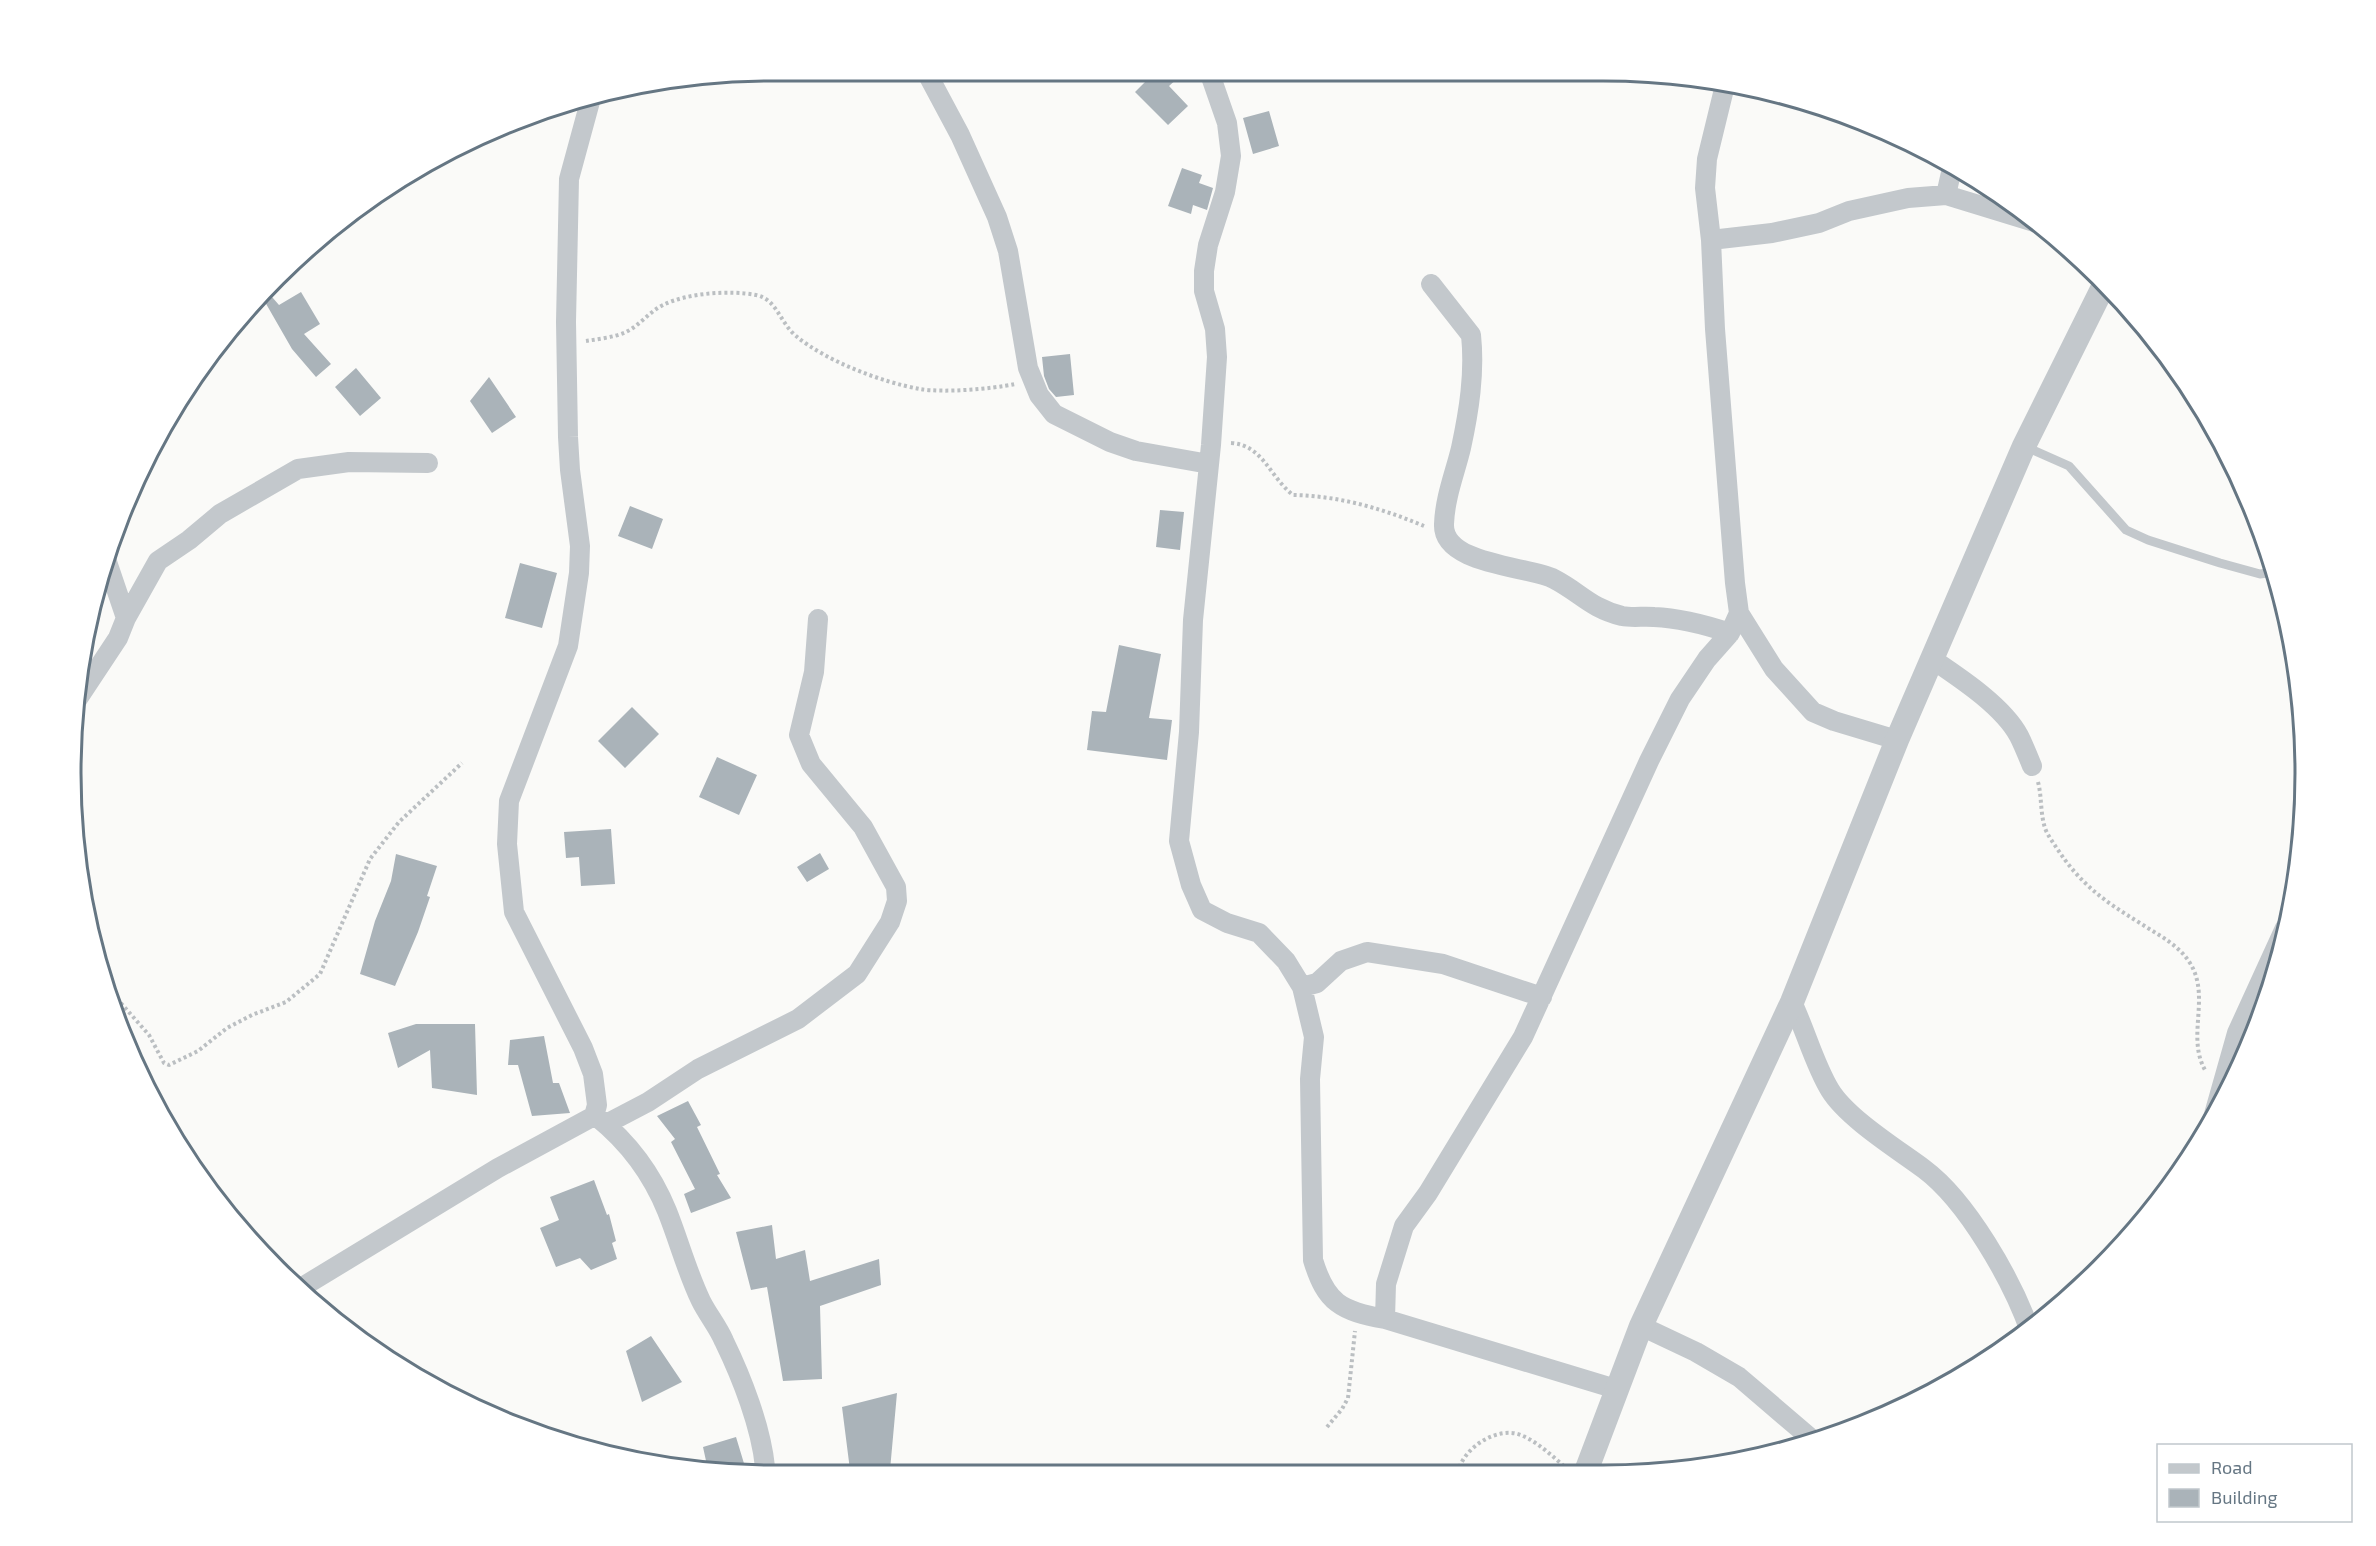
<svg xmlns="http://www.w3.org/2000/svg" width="2376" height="1546" viewBox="0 0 2376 1546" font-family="'Exo 2',sans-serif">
	<rect width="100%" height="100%" fill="#fafaf8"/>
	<path fill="#aab3b9" d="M1150 77H1179L1169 86 1188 106 1168 125 1135 92Z
		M1269 111 1279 146 1253 154 1243 118Z
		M1182 168 1202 175 1199 183 1213 188 1207 210 1193 205 1191 214 1168 206Z
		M301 292 320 324 304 334 331 364 316 377 292 349 265 302 272 297 279 305Z
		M1070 354 1074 395 1056 397 1049 389 1044 376 1042 357Z
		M356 368 381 398 360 416 335 387Z
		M489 377 516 417 492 433 470 401Z
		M630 506 663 519 652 549 618 536Z
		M1160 510 1184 512 1180 550 1156 547Z
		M520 563 557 573 542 628 505 618Z
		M1119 645 1161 654 1149 718 1172 720 1167 760 1087 750 1092 711 1106 712Z
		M632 707 659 734 625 768 598 741Z
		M717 757 757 775 739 815 699 797Z
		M611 829 615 884 581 886 579 857 566 858 564 832Z
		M820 853 829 869 807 882 797 867Z
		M396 854 437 866 427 896 430 897 418 932 395 986 360 974 375 921 391 881Z
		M416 1024H475L477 1095 432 1088 430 1050 398 1068 388 1033Z
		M544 1036 553 1083H559L570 1113 532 1116 518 1065H508L510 1040Z
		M688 1101 701 1125 697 1127 720 1174 717 1175 731 1198 691 1213 684 1194 695 1189 671 1142 675 1139 657 1116Z
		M594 1180 607 1215 609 1214 616 1241 612 1243 617 1259 591 1270 580 1258 556 1267 540 1228 559 1220 550 1197Z
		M772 1225 776 1259 805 1250 810 1281 879 1259 881 1285 820 1306 822 1379 783 1381 767 1287 751 1290 736 1232Z
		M651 1336 682 1382 642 1402 626 1351Z
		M897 1393 890 1470H850L842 1407Z
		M736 1437 746 1470H708L703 1447Z"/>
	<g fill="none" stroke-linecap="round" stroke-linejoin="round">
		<path stroke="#bbbfc2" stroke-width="4" stroke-dasharray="3 3" stroke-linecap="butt" d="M586 341C599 339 615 337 626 332 640 325 649 312 663 305 687 293 730 290 756 295 777 299 780 323 796 336 826 361 881 382 920 389 943 393 992 389 1015 384
			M1231 443C1263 445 1269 476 1293 495 1339 496 1381 508 1424 526
			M2038 782C2042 797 2040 812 2045 828 2047 834 2052 841 2056 847 2080 884 2104 901 2140 923 2158 935 2178 944 2190 963 2211 997 2186 1036 2205 1070
			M105 985 149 1035 164 1063 169 1065 198 1051 227 1028 252 1015 286 1002 320 974 370 859 399 822 462 763
			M1327 1427 1342 1409 1348 1398 1355 1331
			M1458 1473C1462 1448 1499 1424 1523 1436 1539 1443 1552 1456 1565 1467"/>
		<path stroke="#c3c8cc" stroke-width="9" d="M2026 447 2069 466 2126 530 2148 540 2220 563 2260 574 2274 572"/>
		<path stroke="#c3c8cc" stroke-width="20" d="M929 77 960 135 997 217 1008 251 1028 368 1039 395 1054 414 1110 442 1136 451 1209 464
			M1211 77 1227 123 1231 156 1225 192 1208 245 1204 271V291L1215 329 1217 357 1211 445 1193 620 1189 732 1179 841 1191 885 1202 910 1227 923 1259 933 1286 961 1302 987 1314 1037 1310 1079 1313 1260C1326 1303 1341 1311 1385 1319L1616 1389
			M1946 195 1953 164
			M1711 240 1772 233 1819 223 1849 211 1908 198 1946 195 2034 222
			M1431 284 1471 335C1475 373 1469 411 1461 448 1455 473 1445 497 1444 524 1442 565 1528 566 1554 579 1581 593 1590 608 1622 616 1632 618 1644 616 1654 617 1680 618 1706 625 1730 633
			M1739 613 1774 669 1813 712 1834 721 1897 740
			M126 618 158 561 189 540 220 514 298 469 349 462 428 463
			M1932 659C1960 678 2003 706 2019 736 2024 746 2028 756 2032 766
			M77 700 118 638 126 618 106 559
			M1302 987 1317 983 1341 961 1367 952 1443 964 1542 997
			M1792 1002C1805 1029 1815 1066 1830 1090 1847 1118 1897 1149 1924 1169 1967 1201 2012 1280 2030 1331
			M597 1117C628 1142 652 1174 667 1211 679 1241 687 1272 701 1301 708 1315 718 1327 724 1341 742 1378 761 1427 765 1467
			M606 1124 648 1102 698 1069 798 1019 857 974 890 922 897 901 896 887 863 827 811 764 799 735 814 672 818 619
			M2211 1125 2237 1033 2285 928
			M299 1289 498 1168 594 1116 597 1105 593 1074 583 1048 514 912 507 844 509 801 568 646 579 573 580 546 570 470 568 437 566 322 569 179 591 98
			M1385 1319 1386 1284 1404 1226 1428 1193 1523 1037 1649 761 1680 699 1707 659 1730 633 1739 613 1735 583 1715 329 1711 240 1705 188 1707 159 1725 85
			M1641 1326 1696 1352 1739 1377 1814 1441"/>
		<path stroke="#c3c8cc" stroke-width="24" d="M1585 1474 1641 1326 1792 1002 1897 740 2024 446 2104 285"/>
	</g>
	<path d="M0 0H2376V1546H0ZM773 81H1603A692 692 0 0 1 2295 773V773A692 692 0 0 1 1603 1465H773A692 692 0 0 1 81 773V773A692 692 0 0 1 773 81Z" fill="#fff" fill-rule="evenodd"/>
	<path fill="none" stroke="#657683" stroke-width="3" d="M773 81H1603A692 692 0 0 1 2295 773V773A692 692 0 0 1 1603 1465H773A692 692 0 0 1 81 773V773A692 692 0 0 1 773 81Z"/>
	<rect x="2157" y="1444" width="195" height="78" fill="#ffffff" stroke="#c1c8cd" stroke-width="1.5"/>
	<rect x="2169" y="1464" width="30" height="9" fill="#c3c8cc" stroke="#c1c8cd" stroke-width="1.5"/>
	<text x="2211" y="1474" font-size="18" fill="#657683">Road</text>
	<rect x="2169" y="1489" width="30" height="18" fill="#aab3b9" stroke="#c1c8cd" stroke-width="1.5"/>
	<text x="2211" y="1504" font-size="18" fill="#657683">Building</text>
</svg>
